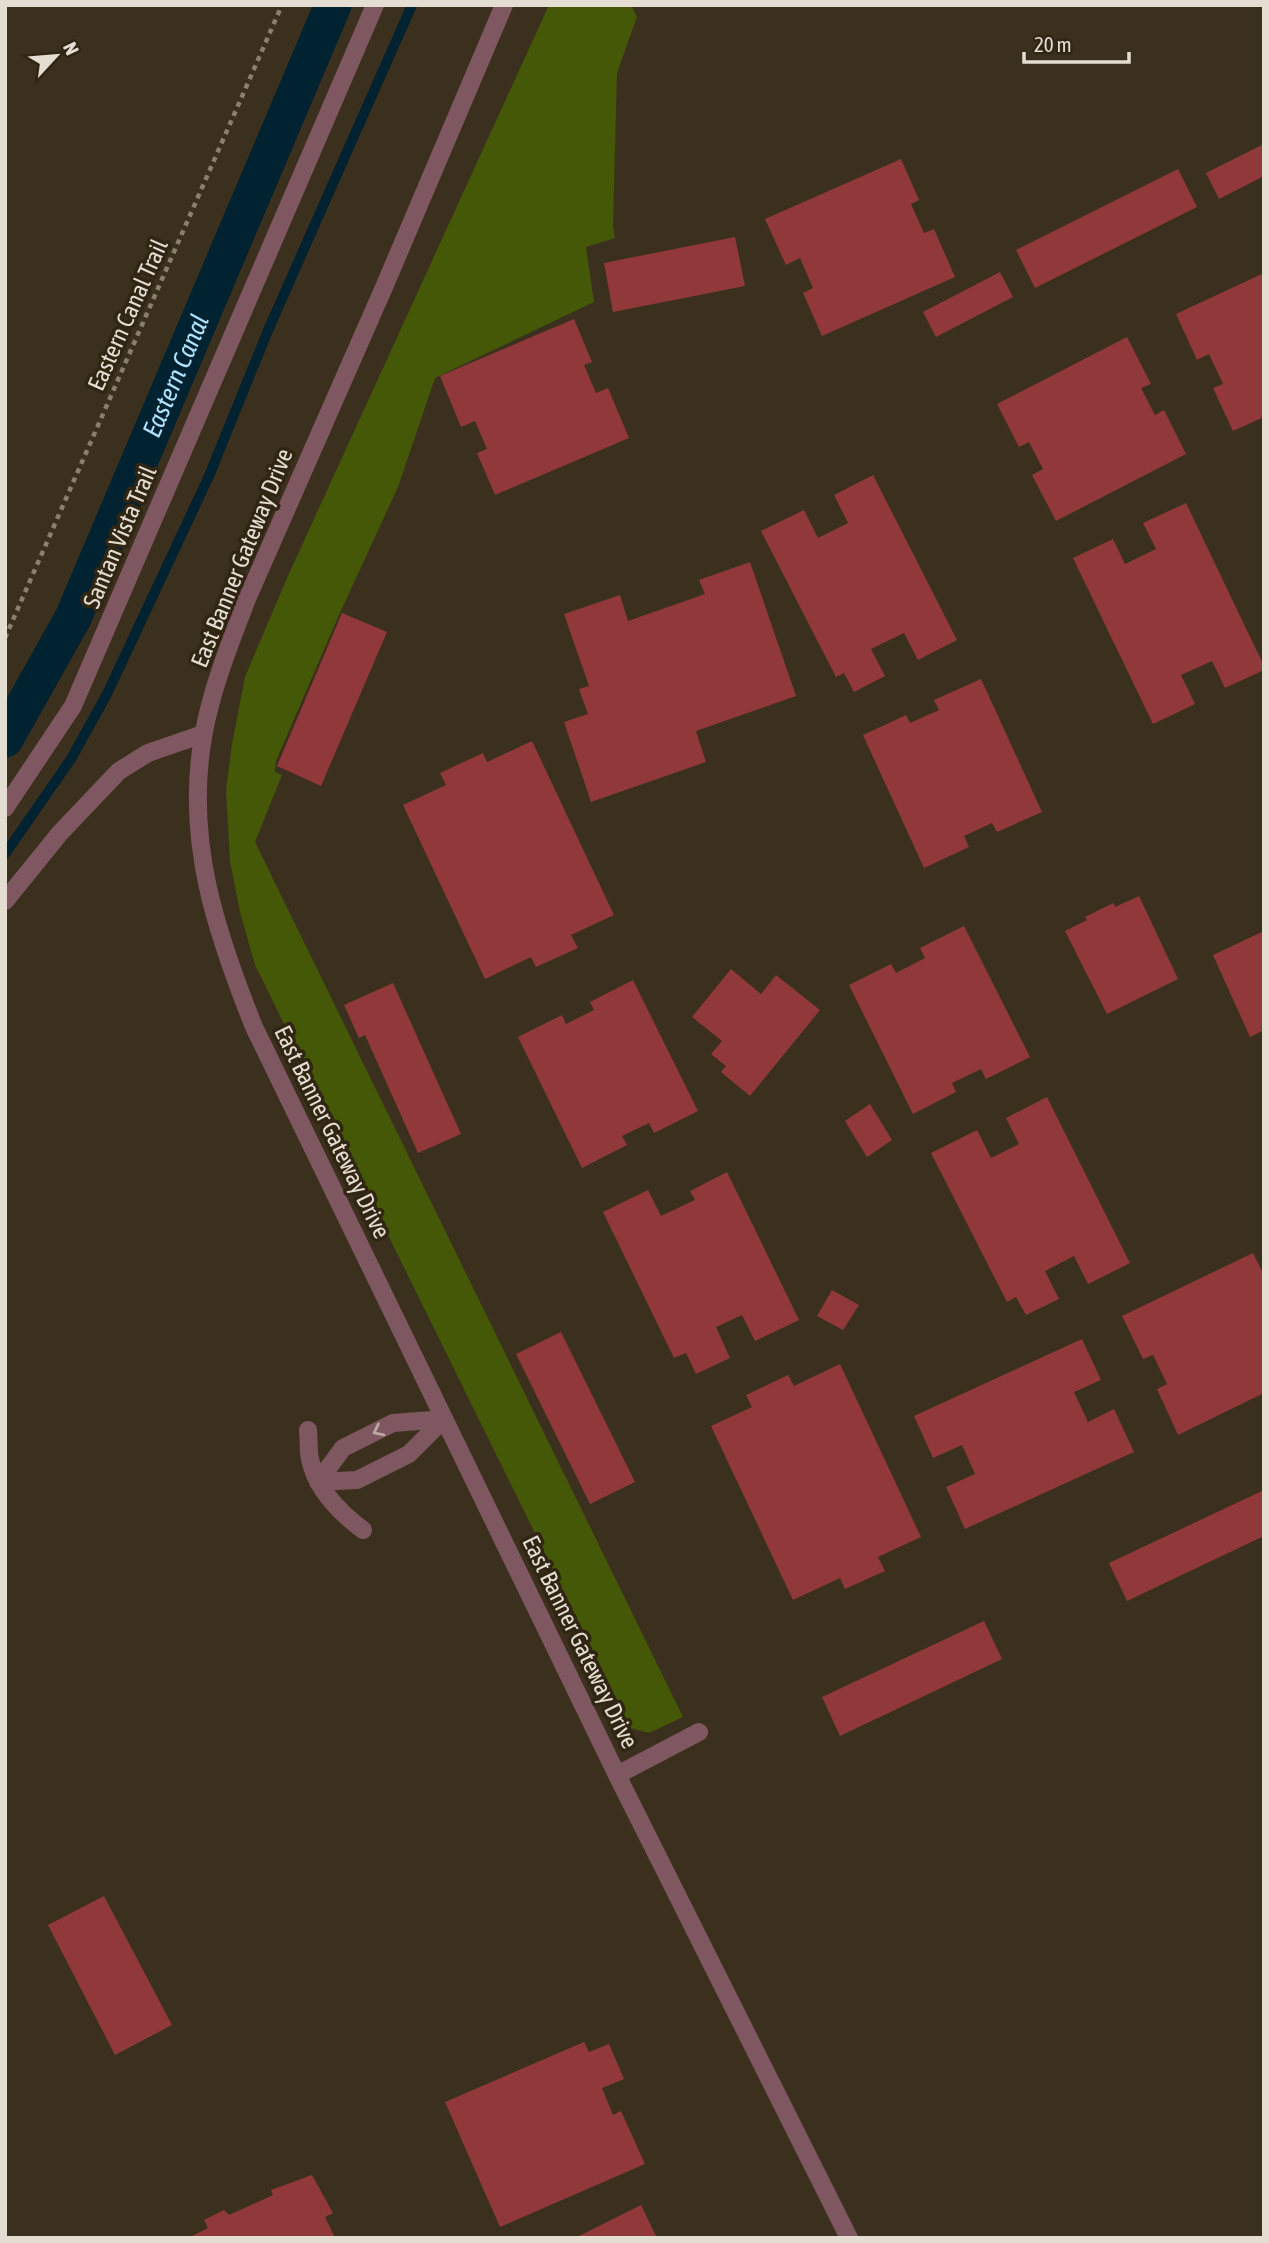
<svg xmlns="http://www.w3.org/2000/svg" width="1269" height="2243" viewBox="0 0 1269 2243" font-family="'Asap Condensed',sans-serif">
	<rect width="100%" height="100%" fill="#3b301d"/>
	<path fill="#445807" d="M549 5H631L637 17 617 73 613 227 615 238 586 247 594 302 435 378 398 487 339 615 276 761 275 772 282 775 255 842 683 1717 649 1733 631 1728 255 965 240 912 230 861 226 790 232 744 245 677 287 578Z"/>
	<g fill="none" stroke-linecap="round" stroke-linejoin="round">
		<path stroke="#002231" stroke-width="10" d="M5 854 71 759 107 694 209 476 269 328 412 5"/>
		<path stroke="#002231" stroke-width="37" id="s1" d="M5 739 73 618 333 5"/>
	</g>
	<path fill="#91383a" d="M1264 144V176L1219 199 1206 173Z
		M901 159 919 200 911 204 924 233 934 229 955 277 822 336 803 293 813 288 800 258 786 265 765 219Z
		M1178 169 1197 207 1035 288 1016 250Z
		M735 237 745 286 613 312 604 263Z
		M1000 272 1013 297 936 337 923 312Z
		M1264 273V417L1233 431 1213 388 1223 384 1209 354 1197 360 1176 314Z
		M574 319 592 362 584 365 596 393 608 388 629 438 495 495 477 453 487 449 475 421 461 427 440 376Z
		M1127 337 1151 384 1141 388 1155 415 1164 410 1186 454 1056 521 1032 475 1043 469 1029 442 1019 447 997 404Z
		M873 475 957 640 918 660 904 633 871 649 885 676 854 692 844 673 836 677 761 531 804 510 818 538 848 523 834 495Z
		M1186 503 1264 666V670L1225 688 1212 661 1181 675 1195 704 1153 724 1073 558 1113 539 1125 564 1156 549 1143 523Z
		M750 562 796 696 696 731 706 762 591 802 564 722 588 714 579 689 589 686 564 614 620 595 628 621 705 594 699 580Z
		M342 613 387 632 321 786 277 766Z
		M981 679 1042 812 997 832 992 823 964 836 969 847 924 868 863 735 906 715 910 723 939 710 934 700Z
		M532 741 614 915 571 935 578 948 536 967 531 957 485 979 403 805 446 785 440 773 483 753 487 762Z
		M1139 896 1178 979 1107 1014 1065 931 1087 920 1085 917 1113 903 1115 907Z
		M964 926 1030 1057 986 1079 981 1069 952 1083 956 1092 913 1114 849 985 891 964 896 973 925 958 920 948Z
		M1264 931V1030L1250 1037 1213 955Z
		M731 969 761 994 776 975 820 1010 750 1096 721 1072 726 1066 711 1054 722 1041 692 1017Z
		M633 980 698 1111 654 1133 649 1123 622 1136 627 1145 582 1168 518 1037 562 1015 566 1024 594 1010 590 1002Z
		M393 983 461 1134 418 1153 365 1035 359 1038 344 1005Z
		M1047 1097 1130 1263 1088 1284 1074 1256 1045 1271 1059 1299 1026 1315 1016 1297 1007 1302 931 1153 977 1130 991 1158 1019 1144 1006 1118Z
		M870 1104 892 1140 867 1157 845 1121Z
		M727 1172 799 1320 755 1341 742 1315 716 1327 730 1358 696 1374 686 1353 674 1358 603 1212 648 1190 661 1216 695 1200 690 1191Z
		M1253 1253 1264 1275V1393L1178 1435 1157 1389 1167 1384 1153 1355 1143 1359 1122 1316Z
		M832 1290 859 1305 843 1330 817 1316Z
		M561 1332 635 1482 590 1504 516 1354Z
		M1082 1339 1101 1380 1074 1392 1088 1422 1114 1409 1134 1452 965 1529 946 1487 975 1474 962 1445 933 1458 914 1416Z
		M840 1364 921 1537 878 1557 885 1571 845 1589 840 1578 793 1600 711 1426 752 1407 746 1395 788 1375 794 1386Z
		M1264 1490V1536L1127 1601 1109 1563Z
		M984 1621 1002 1659 840 1736 822 1697Z
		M104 1896 172 2025 115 2055 48 1925Z
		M584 2042 589 2052 609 2044 624 2079 602 2088 613 2115 621 2111 645 2164 500 2227 445 2102Z
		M312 2175 333 2213 325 2217 335 2238H188L208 2228 204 2220 224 2210 229 2215 273 2195 271 2190Z
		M641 2205 657 2238H575Z"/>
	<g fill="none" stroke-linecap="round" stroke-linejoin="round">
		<path stroke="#898070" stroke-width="4.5" stroke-dasharray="5 5" stroke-linecap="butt" d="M5 638 282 5"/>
		<path stroke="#7f5760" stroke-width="18" d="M504 5 385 285 247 599C230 643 211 690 203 737 185 841 216 932 254 1027L617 1775 849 2238
			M5 808 73 706 375 5
			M5 901 60 833 119 771 148 753 203 734
			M308 1430C309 1439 308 1450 310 1459 316 1489 339 1512 363 1530
			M318 1482 343 1448 393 1423 444 1419
			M318 1482 357 1480 409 1454 444 1419
			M617 1775 699 1732"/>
	</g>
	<defs><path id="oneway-chevron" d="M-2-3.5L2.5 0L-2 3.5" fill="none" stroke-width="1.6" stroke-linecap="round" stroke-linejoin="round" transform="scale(1.75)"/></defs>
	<use stroke="#bca7a4" href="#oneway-chevron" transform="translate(378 1431) rotate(154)"/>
	<g text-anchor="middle" stroke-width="7" stroke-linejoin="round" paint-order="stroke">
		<g font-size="24" fill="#e4ddd2" stroke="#312613">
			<text transform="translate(128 315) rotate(-66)" y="8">Eastern Canal Trail</text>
			<text transform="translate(120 537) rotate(-67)" y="8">Santan Vista Trail</text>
			<text transform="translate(242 558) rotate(-68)" y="8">East Banner Gateway Drive</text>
			<text transform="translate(332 1132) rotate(64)" y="8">East Banner Gateway Drive</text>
			<text transform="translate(580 1642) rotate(64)" y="8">East Banner Gateway Drive</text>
		</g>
		<g font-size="26" font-style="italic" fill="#b1e1fa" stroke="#312613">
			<text dy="9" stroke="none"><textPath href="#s1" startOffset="402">Eastern Canal</textPath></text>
		</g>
	</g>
	<rect width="1269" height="2243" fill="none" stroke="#e4ddd2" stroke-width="14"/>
	<g transform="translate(56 56) rotate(64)" stroke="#312613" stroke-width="5" paint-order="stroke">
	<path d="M0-5L12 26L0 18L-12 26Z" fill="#e4ddd2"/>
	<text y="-10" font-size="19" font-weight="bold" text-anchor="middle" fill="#e4ddd2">N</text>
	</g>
	<path d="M1024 52v10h105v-10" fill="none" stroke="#e4ddd2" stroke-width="3.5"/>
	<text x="1034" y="52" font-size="21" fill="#e4ddd2" stroke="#312613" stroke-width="5" paint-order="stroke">20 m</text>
</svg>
